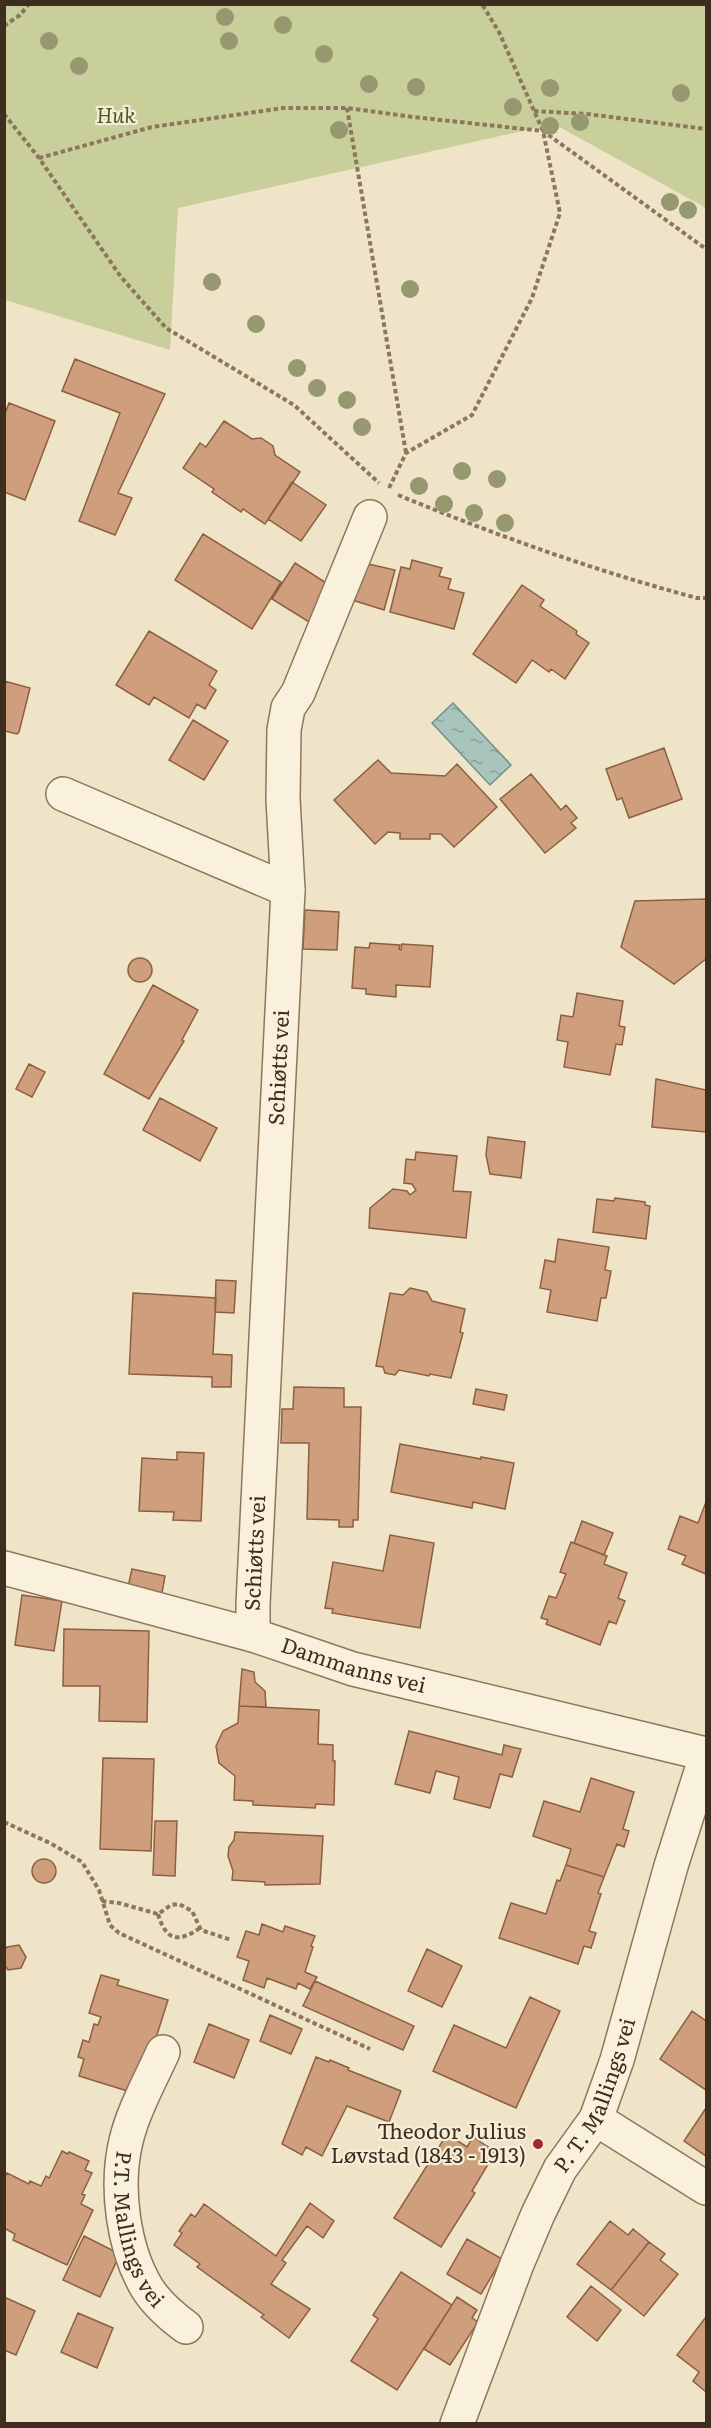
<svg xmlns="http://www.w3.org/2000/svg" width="711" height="2428" viewBox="0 0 711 2428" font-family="Literata,serif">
	<defs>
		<pattern id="water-ripples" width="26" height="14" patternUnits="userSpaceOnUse" patternTransform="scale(1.5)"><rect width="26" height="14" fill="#a9c4bc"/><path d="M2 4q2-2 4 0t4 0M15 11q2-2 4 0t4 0" fill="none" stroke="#8ba098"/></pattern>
	</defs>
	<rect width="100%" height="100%" fill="#f0e4c8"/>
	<path fill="#c9cf9b" d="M4 5H706V208L554 124 178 208 170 350 5 300Z"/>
	<path fill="url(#water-ripples)" stroke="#6f938a" stroke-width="1.5" d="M453 703 511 765 490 785 432 723Z"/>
	<path fill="#cf9f7d" stroke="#8d5f41" stroke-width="1.5" d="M75 359 165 394 118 493 132 498 115 535 79 521 120 413 62 391Z
		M9 403 55 421 25 500 4 492V416Z
		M224 421 252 439 261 438 273 446 275 455 300 472 265 524 243 509 241 512 212 492 214 489 183 468 200 443 206 447Z
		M292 482 326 505 301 541 268 519Z
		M203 534 281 582 252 629 175 580Z
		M412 560 442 568 439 576 451 579 448 589 464 593 454 629 390 612 401 567 410 569Z
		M295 563 331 586 309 622 272 599Z
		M364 563 395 570 384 610 349 599Z
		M522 585 544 600 540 606 577 631 576 634 589 643 565 679 551 669 549 672 532 660 516 683 473 654Z
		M149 631 217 671 209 685 216 690 205 709 197 704 189 718 154 697 149 705 116 685Z
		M4 681 30 688 19 732 17 734 4 731Z
		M193 720 228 741 204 780 169 760Z
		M664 748 682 799 629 818 622 798 617 800 606 769Z
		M378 760 391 773 445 776 457 764 497 807 454 847 441 834H430V839H400V833L388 832 375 844 334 800Z
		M531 774 561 810 566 805 577 818 571 823 576 828 545 853 500 799Z
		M706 899V959L674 984 621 947 635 901Z
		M305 910 339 912 337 950 303 949Z
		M370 943 400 945 399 949 401 950 402 944 433 946 430 987 396 985V997L366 994V989L352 988 355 947 369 948Z
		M128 970a12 12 0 1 1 24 0a12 12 0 1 1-24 0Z
		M153 985 198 1010 182 1040 184 1041 149 1099 104 1074Z
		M577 993 623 1001 619 1026 625 1027 622 1045 616 1044 610 1075 564 1067 568 1042 557 1040 561 1015 573 1017Z
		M29 1064 45 1072 32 1097 16 1089Z
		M656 1079 706 1090V1132L652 1127Z
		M160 1098 217 1128 200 1161 143 1130Z
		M488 1137 525 1142 521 1178 490 1174 486 1155Z
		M416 1152 457 1156 453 1191 471 1192 466 1238 369 1228 370 1208 393 1189 407 1191 410 1195 416 1190 412 1184 404 1183 406 1159 415 1160Z
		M615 1198 645 1202V1205L650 1206 646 1239 593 1232 597 1199 614 1201Z
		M558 1239 609 1247 605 1270 611 1271 606 1298H601L597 1321 547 1312 551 1290 540 1288 545 1260 555 1262Z
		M216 1280 236 1281 234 1313 215 1312Z
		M410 1288 427 1292 432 1301 465 1309 460 1332 463 1333 451 1378 430 1374 429 1376 399 1370 395 1375 385 1373 383 1367 376 1366 390 1293 403 1295Z
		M133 1293 216 1298 213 1354 232 1355 231 1387H212V1377L129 1374Z
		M294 1387 344 1388V1407H361L358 1520H353V1527H339V1520L307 1519 309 1443H281L282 1409H293Z
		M476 1389 507 1395 504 1410 473 1404Z
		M400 1444 481 1459V1457L514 1463 505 1509 473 1502 472 1508 391 1492Z
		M177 1452 204 1453 201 1521 173 1520 174 1512 139 1511 142 1458 177 1460Z
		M706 1502V1574L682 1564 686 1556 668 1549 680 1516 698 1523Z
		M582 1521 613 1533 604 1555 574 1543Z
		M390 1535 434 1543 420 1628 332 1613 333 1609 325 1608 333 1562 383 1571Z
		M571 1542 607 1556 604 1564 627 1573 618 1598 625 1601 616 1624 609 1621 600 1645 546 1624 548 1620 541 1618 549 1596 556 1598 566 1574 560 1572Z
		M132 1569 165 1576 162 1593 128 1587Z
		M22 1595 62 1601 54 1651 15 1645Z
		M64 1629 149 1631 147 1722 99 1721 100 1686H63Z
		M242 1669 254 1672 255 1682 265 1691 266 1707 239 1706Z
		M239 1706 319 1710 318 1744 333 1745V1761H335L334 1805 316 1804 315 1808 253 1805V1801L234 1800 235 1776 219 1763 216 1746 223 1731 238 1723Z
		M409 1731 502 1755 504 1745 521 1749 512 1777 500 1774 490 1808 454 1799 459 1777 436 1771 430 1793 395 1784Z
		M103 1758 154 1759 151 1851 100 1849Z
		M591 1778 634 1792 623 1829 629 1831 624 1847 617 1844 604 1877 566 1865 571 1849 533 1836 544 1801 580 1812Z
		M155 1821H177L175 1876 153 1875Z
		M235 1832 323 1836 320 1884 265 1885V1882L232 1880 233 1871 228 1856 229 1847 234 1840Z
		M32 1871a12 12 0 1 1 24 0a12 12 0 1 1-24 0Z
		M566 1865 604 1877 598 1893 601 1894 589 1931 596 1933 591 1948 584 1946 578 1964 499 1938 511 1903 546 1914 557 1880 560 1881Z
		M262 1924 283 1932 285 1926 315 1936 311 1946 313 1947 305 1972 317 1977 310 1989 298 1983 296 1989 267 1978 264 1988 243 1980 249 1961 237 1957 246 1931 259 1935Z
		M19 1945 26 1957 21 1968 8 1970 4 1964V1951L7 1947Z
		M427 1949 462 1966 442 2007 408 1991Z
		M101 1975 119 1980 117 1985 168 2000 148 2063 134 2093 79 2076 84 2059 78 2057 83 2040 89 2042 94 2024 98 2025 101 2017 89 2013Z
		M315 1981 414 2026 403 2050 303 2006Z
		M530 1997 560 2011 516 2108 433 2071 454 2025 506 2048Z
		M692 2011 706 2021V2090L660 2059Z
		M270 2015 302 2029 291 2054 260 2041Z
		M209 2024 249 2040 234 2078 194 2062Z
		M316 2057 329 2062 330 2060 349 2068 348 2070 401 2091 389 2122 347 2106 322 2156 306 2147 302 2155 282 2144Z
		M706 2108V2156L684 2141Z
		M447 2134 467 2147 473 2137 494 2151 488 2160 490 2161 472 2191 475 2193 441 2247 394 2218Z
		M62 2151 68 2154 69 2152 89 2161 85 2170 92 2173 82 2194 85 2195 81 2204 93 2210 67 2265 13 2240 15 2234 4 2228V2179L7 2173 29 2184 30 2181 41 2186 46 2176 49 2178Z
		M310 2203 334 2221 323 2238 307 2226 282 2260 286 2263 271 2284 310 2309 289 2338 261 2317 264 2315 197 2267 200 2264 174 2245 182 2233 179 2231 191 2214 195 2217 204 2204 276 2256Z
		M610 2221 628 2235 633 2229 649 2242 611 2290 577 2264Z
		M84 2236 120 2254 100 2297 63 2280Z
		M467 2239 502 2259 481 2294 447 2274Z
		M649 2242 665 2254 660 2260 678 2274 644 2316 611 2290Z
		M401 2272 452 2305 397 2390 351 2361 378 2319 373 2315Z
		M591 2286 621 2310 597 2341 567 2317Z
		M4 2297 35 2311 16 2355 4 2350Z
		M457 2297 477 2310 472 2318 478 2322 450 2365 424 2349Z
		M78 2313 113 2328 97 2368 61 2352Z
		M706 2317V2392L693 2381 699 2372 677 2355Z"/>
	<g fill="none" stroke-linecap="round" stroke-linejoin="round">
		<defs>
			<g id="minor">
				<path d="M63 794 288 890"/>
				<path id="s1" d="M4 1568 253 1635 353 1669 706 1754"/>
				<path id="s2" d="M253 1635V1604L288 890 283 799 284 730 288 708 298 693 370 517"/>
				<path id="s3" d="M163 2052C150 2081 133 2111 126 2141 115 2187 123 2248 147 2288 157 2304 171 2316 186 2327"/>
				<path d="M596 2119 706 2188"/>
				<path id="s4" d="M457 2424 517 2264 538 2214 560 2169 596 2119 617 2060 671 1866 706 1756"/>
			</g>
		</defs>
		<use href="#minor" stroke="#8d765c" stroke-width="36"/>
		<path stroke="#8d765c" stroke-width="4" stroke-dasharray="4.5 3" stroke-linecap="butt" d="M4 26 20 15 29 4
			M347 108 406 453
			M534 111 587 114 706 129
			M4 114 39 158 121 277 166 328 294 405 379 483
			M39 158 152 127 283 108H347L413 117 543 131 706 249
			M389 488 406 453 472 415 532 298 560 213 543 131 499 32 482 4
			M398 495C496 535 595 571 697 598H706
			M4 1822 50 1843 82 1862 99 1890 110 1925 119 1933 370 2049
			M102 1901 119 1903 158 1914 171 1905 179 1904 192 1911 201 1930 231 1940
			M158 1914C166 1941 178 1943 200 1928"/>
		<use href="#minor" stroke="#faf1dc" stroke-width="33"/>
	</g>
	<g fill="#96986f">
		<circle cx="225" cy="17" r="9"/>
		<circle cx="283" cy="25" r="9"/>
		<circle cx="49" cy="41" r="9"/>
		<circle cx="229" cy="41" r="9"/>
		<circle cx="324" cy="54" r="9"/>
		<circle cx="79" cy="66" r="9"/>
		<circle cx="369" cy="84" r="9"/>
		<circle cx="416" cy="87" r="9"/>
		<circle cx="550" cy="88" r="9"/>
		<circle cx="681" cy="93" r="9"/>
		<circle cx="513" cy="107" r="9"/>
		<circle cx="580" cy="122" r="9"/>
		<circle cx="550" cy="126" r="9"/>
		<circle cx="339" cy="130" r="9"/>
		<circle cx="670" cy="202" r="9"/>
		<circle cx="688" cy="210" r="9"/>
		<circle cx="212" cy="282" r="9"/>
		<circle cx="410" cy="289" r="9"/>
		<circle cx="256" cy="324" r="9"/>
		<circle cx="297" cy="368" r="9"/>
		<circle cx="317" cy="388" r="9"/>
		<circle cx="347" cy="400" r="9"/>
		<circle cx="362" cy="427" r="9"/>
		<circle cx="462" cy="471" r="9"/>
		<circle cx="497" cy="479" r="9"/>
		<circle cx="419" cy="486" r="9"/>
		<circle cx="444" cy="504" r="9"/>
		<circle cx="474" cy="513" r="9"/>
		<circle cx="505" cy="523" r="9"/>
	</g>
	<circle fill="#9e2a2b" stroke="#f7eed8" stroke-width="2" cx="538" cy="2144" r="6"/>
	<g text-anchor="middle" stroke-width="4.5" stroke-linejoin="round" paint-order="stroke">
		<g font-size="21" font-style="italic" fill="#4d5a26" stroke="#f7eed8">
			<text x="116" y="123">Huk</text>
		</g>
		<g font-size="21" fill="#3d2e20" stroke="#f7eed8">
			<text dy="7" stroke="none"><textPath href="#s2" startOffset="568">Schiøtts vei</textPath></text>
			<text dy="7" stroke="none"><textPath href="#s2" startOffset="82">Schiøtts vei</textPath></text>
			<text dy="7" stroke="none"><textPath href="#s1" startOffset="363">Dammanns vei</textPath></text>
			<text dy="7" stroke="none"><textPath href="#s4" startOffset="358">P. T. Mallings vei</textPath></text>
			<text dy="7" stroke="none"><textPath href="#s3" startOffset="188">P.T. Mallings vei</textPath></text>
		</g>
		<g font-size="21" fill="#3d2e20" stroke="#f7eed8" text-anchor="end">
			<text x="526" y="2139">Theodor Julius<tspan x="526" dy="24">Løvstad (1843 - 1913)</tspan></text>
		</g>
	</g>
	<rect width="711" height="2428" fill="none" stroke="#3d2e20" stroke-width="12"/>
</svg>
